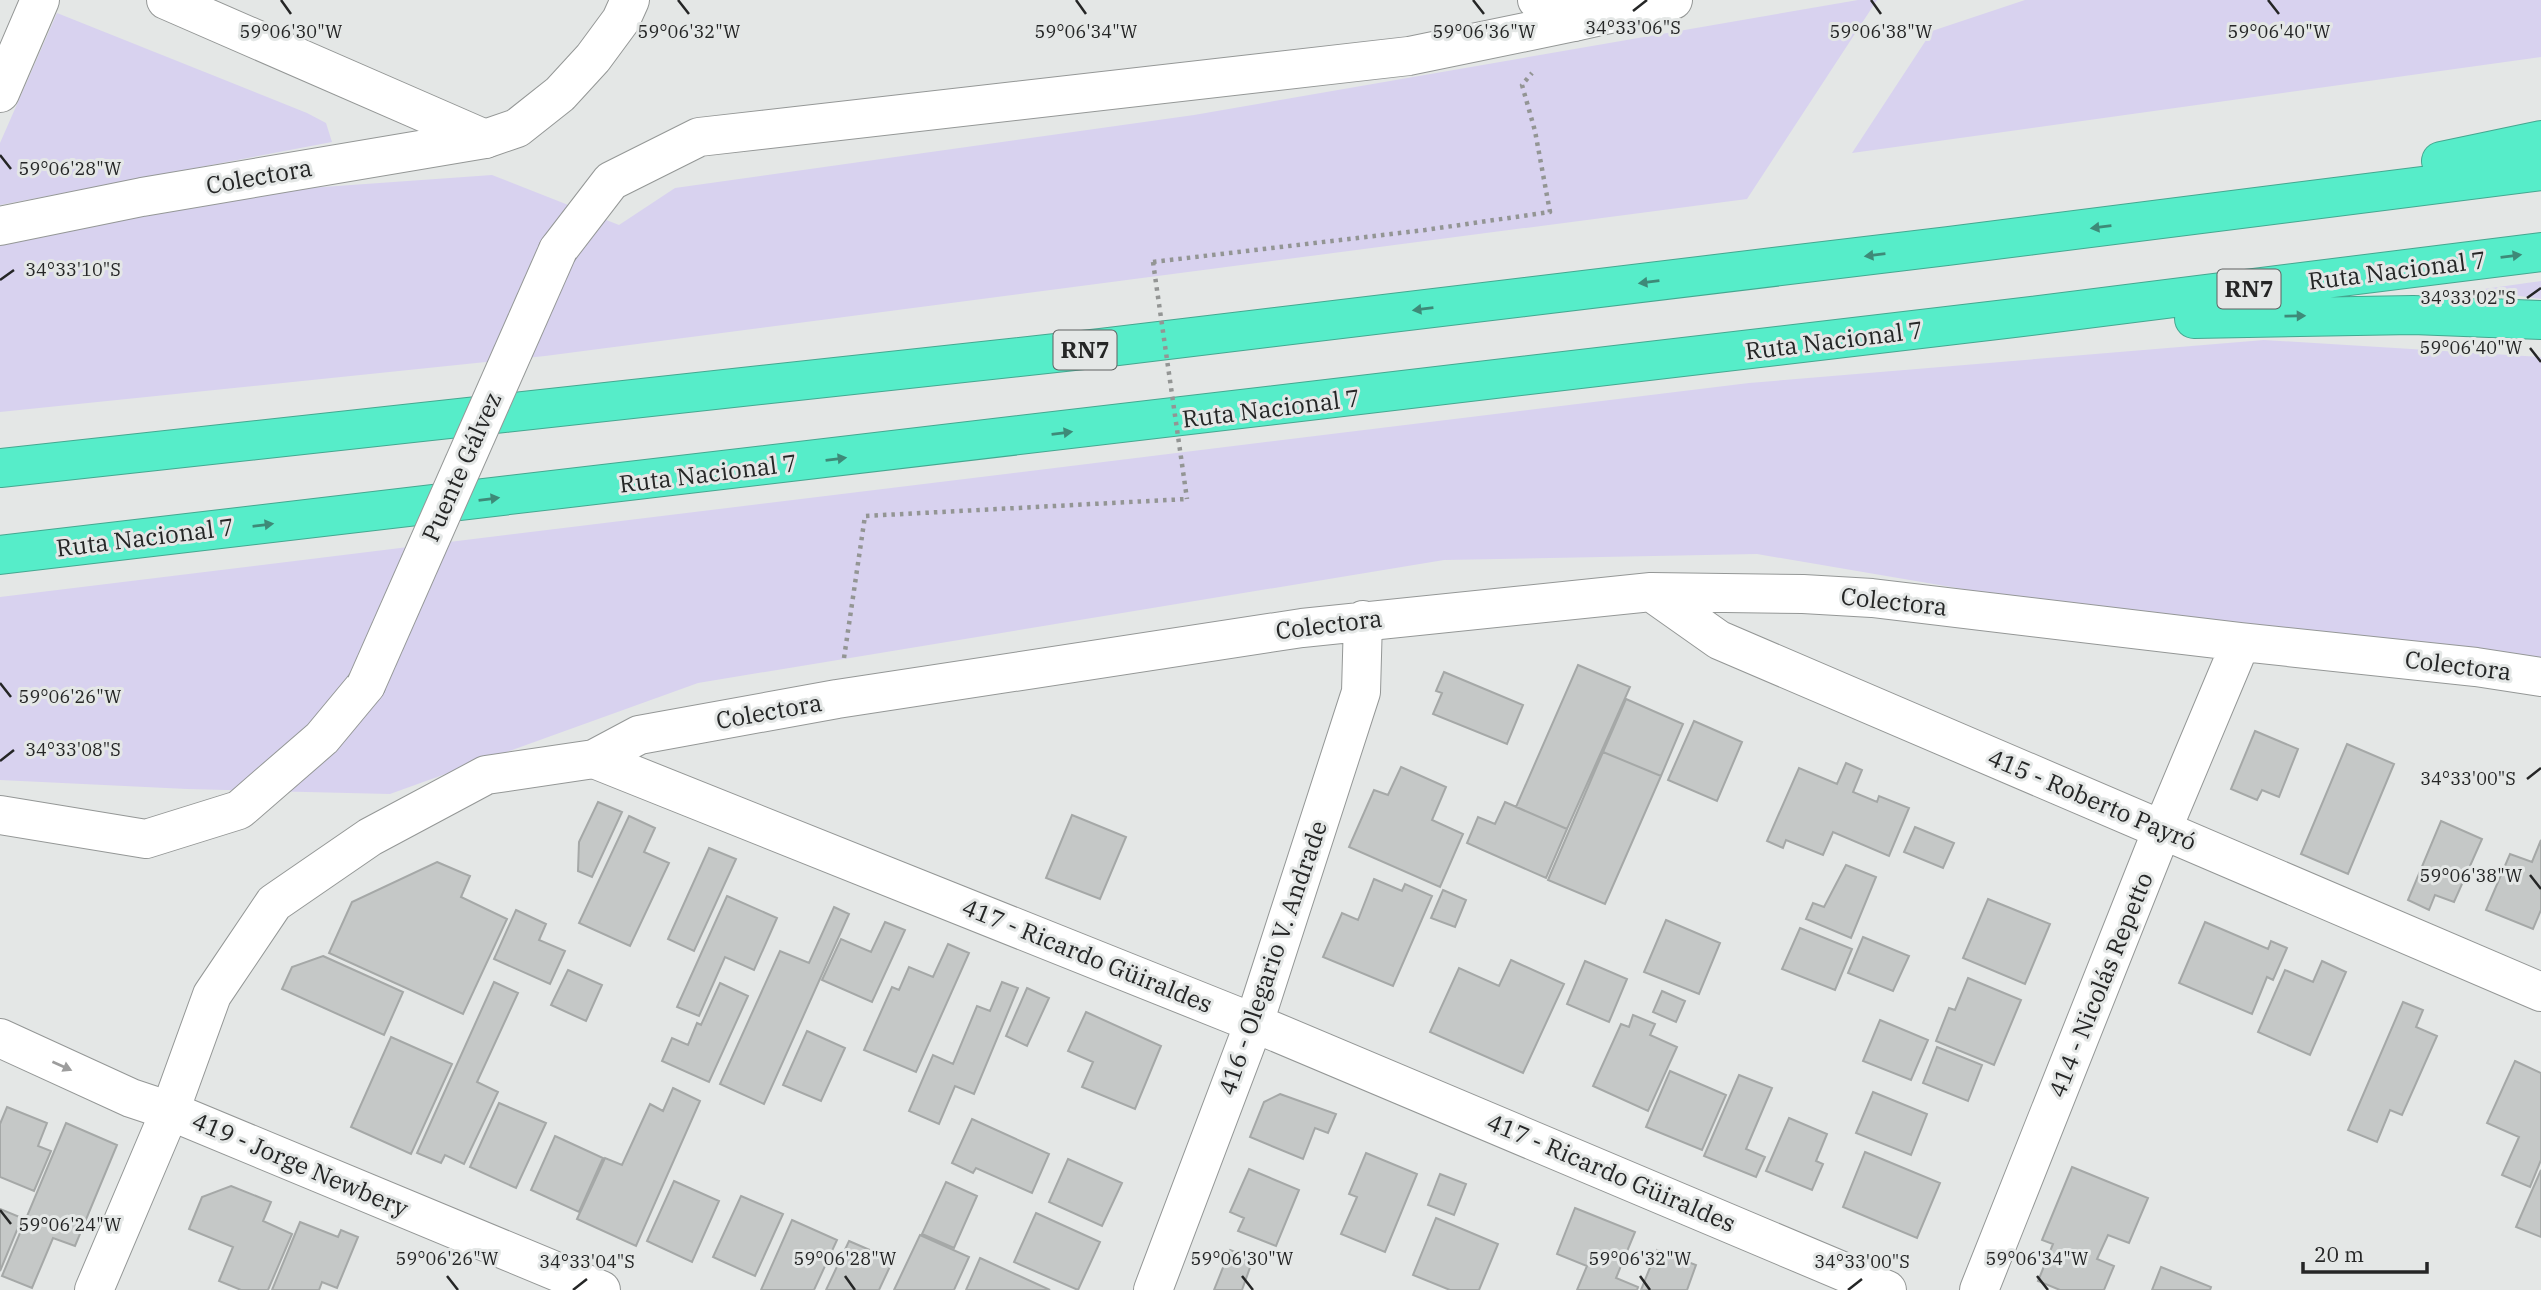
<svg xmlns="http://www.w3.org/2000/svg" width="2541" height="1290" viewBox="0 0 2541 1290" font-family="'IBM Plex Serif',serif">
	<rect width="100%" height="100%" fill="#e4e7e6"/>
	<path fill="#d8d2ef" d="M1858 0H1877L1747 199 545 356 0 412V224L309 188 492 175 619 225 675 188 1194 115Z
		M2025 0H2541V57L1852 153 1932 31Z
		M57 13 307 113 326 123 332 142 0 205V143Z
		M2541 281V299L2477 290Z
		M2264 340 2541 357V662L2033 601 1757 554 1444 560 698 683 390 794 187 789 0 780V597L1749 383Z"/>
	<path fill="#c5c8c7" stroke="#a5a8a7" stroke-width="2" d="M1578 665 1630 687 1567 829 1516 807Z
		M1444 672 1523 705 1507 744 1433 714 1442 693 1436 691Z
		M1626 699 1683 724 1661 776 1603 752Z
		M1694 721 1742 742 1717 801 1668 780Z
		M2255 731 2298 749 2279 797 2262 790 2257 800 2231 789Z
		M2347 744 2394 764 2348 874 2301 854Z
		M1603 752 1661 776 1605 904 1548 880Z
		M1846 763 1862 770 1853 792 1877 802 1879 796 1909 808 1889 856 1833 832 1823 855 1786 840 1783 848 1767 841 1799 768 1837 784Z
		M1401 767 1446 787 1432 820 1463 834 1440 887 1349 847 1374 790 1388 795Z
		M598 802 622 812 592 877 578 871 579 842Z
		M1505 802 1567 829 1546 878 1467 843 1478 817 1495 824Z
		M1072 815 1126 837 1100 899 1046 878Z
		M629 816 655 828 644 852 669 863 630 946 579 923Z
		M2441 821 2482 839 2454 902 2435 895 2429 910 2408 900Z
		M1915 827 1954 843 1943 868 1904 852Z
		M2541 840V910L2533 929 2486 910 2510 854 2532 862Z
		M709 848 736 859 694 951 668 939Z
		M437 862 470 876 461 897 507 919 463 1014 329 953 352 902Z
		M1846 865 1876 877 1851 938 1806 919 1813 903 1824 907Z
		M1374 879 1402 891 1405 884 1432 896 1393 986 1323 957 1342 913 1358 920Z
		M1443 890 1466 900 1455 927 1431 918Z
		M727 896 777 918 754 970 725 957 699 1016 677 1007Z
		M1988 899 2050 924 2025 984 1963 958Z
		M834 907 849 914 764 1104 720 1084 780 951 809 963Z
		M516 910 546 924 539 940 565 951 550 984 494 959Z
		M1666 920 1720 943 1699 994 1644 972Z
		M885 922 905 930 872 1002 822 980 841 939 871 952Z
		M2205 922 2268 949 2271 941 2287 948 2273 980 2267 977 2252 1014 2179 983Z
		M1800 928 1852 949 1835 990 1782 969Z
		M1863 937 1909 956 1893 991 1848 973Z
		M948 944 969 953 916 1072 864 1050 892 987 899 990 909 967 933 977Z
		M323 956 403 992 384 1035 282 989 292 967Z
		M1511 960 1564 984 1523 1073 1430 1032 1459 968 1499 986Z
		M1585 961 1627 979 1609 1022 1567 1004Z
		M2322 961 2346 972 2310 1055 2258 1032 2285 970 2313 982Z
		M568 970 602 985 586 1021 551 1005Z
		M1968 978 2021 1000 1994 1065 1936 1041 1949 1008 1955 1010Z
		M494 982 518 993 477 1082 498 1092 464 1164 445 1155 441 1163 417 1153Z
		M1002 982 1018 988 974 1094 955 1086 939 1124 909 1111 933 1055 953 1064 977 1006 990 1011Z
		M720 983 748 996 709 1082 662 1061 672 1038 688 1045 697 1023 701 1025Z
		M1027 988 1049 998 1027 1046 1006 1036Z
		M1662 991 1685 1001 1676 1022 1653 1012Z
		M2403 1002 2423 1010 2416 1027 2437 1036 2402 1115 2390 1110 2377 1142 2348 1130Z
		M1086 1012 1161 1046 1135 1109 1082 1087 1093 1062 1068 1051Z
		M1633 1015 1655 1024 1650 1035 1677 1047 1648 1111 1593 1086 1621 1024 1629 1027Z
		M1880 1020 1928 1040 1911 1080 1863 1061Z
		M807 1031 845 1048 821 1101 783 1085Z
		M391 1037 452 1064 411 1154 351 1127Z
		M1937 1047 1982 1065 1968 1101 1923 1083Z
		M2515 1061 2541 1073V1160L2530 1187 2502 1175 2519 1137 2487 1123Z
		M1670 1071 1726 1095 1702 1150 1646 1127Z
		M1739 1075 1772 1088 1746 1149 1765 1157 1756 1177 1704 1156Z
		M673 1088 700 1101 636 1246 577 1219 605 1158 622 1165 650 1104 663 1111Z
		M1873 1092 1927 1114 1911 1155 1856 1133Z
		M1280 1094 1336 1114 1328 1133 1315 1128 1303 1159 1250 1137 1264 1102Z
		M499 1103 546 1123 516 1188 470 1167Z
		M7 1107 47 1123 38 1146 51 1151 34 1191 0 1177V1124Z
		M1789 1118 1827 1134 1816 1161 1823 1164 1812 1190 1766 1171Z
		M972 1119 1049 1154 1032 1193 976 1168 973 1173 952 1163Z
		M66 1123 117 1145 75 1246 53 1238 32 1288 2 1276Z
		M555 1136 603 1158 579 1212 531 1190Z
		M1865 1152 1940 1183 1917 1238 1843 1207Z
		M1366 1153 1417 1174 1385 1252 1341 1234 1357 1197 1349 1194Z
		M1068 1159 1122 1183 1102 1226 1049 1202Z
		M2072 1167 2148 1198 2129 1243 2108 1235 2097 1259 2114 1266 2104 1290H2060L2038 1281 2053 1244 2042 1240Z
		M1249 1169 1299 1190 1276 1246 1238 1231 1244 1218 1230 1212Z
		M2541 1170V1237L2516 1227Z
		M1440 1174 1466 1184 1454 1215 1428 1205Z
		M674 1181 719 1201 692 1262 647 1241Z
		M946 1182 977 1196 954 1248 922 1234Z
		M231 1186 271 1202 263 1221 292 1234 268 1290H241L219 1281 233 1247 189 1229 202 1197Z
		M741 1196 783 1214 755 1276 713 1257Z
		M1575 1208 1635 1232 1616 1278 1638 1287 1637 1290H1577L1587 1266 1557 1254Z
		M0 1209 22 1218 0 1271Z
		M1036 1213 1100 1242 1078 1290 1014 1262Z
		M1436 1218 1498 1244 1479 1290H1450L1413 1275Z
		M792 1220 837 1240 814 1290H761Z
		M300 1222 338 1237 341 1230 358 1237 337 1288 322 1282 319 1290H272Z
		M920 1235 969 1257 954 1290H894Z
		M849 1241 893 1260 879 1290H826Z
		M1230 1250 1253 1259 1242 1290H1214Z
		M1657 1250 1696 1265 1687 1290H1641Z
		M980 1258 1050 1290H966Z
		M2161 1267 2211 1287 2210 1290H2152Z"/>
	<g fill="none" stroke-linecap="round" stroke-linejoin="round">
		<defs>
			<path id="minor" d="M166 0 485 139
				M1537 0 1574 22 1673 0
				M0 93 40 0
				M1651 592 1719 640 2541 992
				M594 759 1254 1023 1887 1290
				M601 1290 170 1111 212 995 274 903 370 837 486 775 594 759 639 735 837 699 1302 628 1651 592 1803 594 1872 598 2241 642 2476 667 2541 677
				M1153 1290 1254 1023 1361 692 1363 620
				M1979 1290 2162 830 2241 642"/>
			<path id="tertiary" d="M0 226 142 197 485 139 517 128 560 94 593 58 621 20 630 0
				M558 250 611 181 699 137 1409 56 1574 22 1581 0
				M0 815 146 839 239 810 322 738 366 685
				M0 1038 131 1098 170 1111 94 1290"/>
			<path id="motorway" d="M2441 161 2541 140
				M2194 319 2413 315 2541 320
				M0 468 1101 348 1948 246 2541 171
				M0 555C848 458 1695 360 2541 252"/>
		</defs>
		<use href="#minor" stroke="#949796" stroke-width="40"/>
		<use href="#tertiary" stroke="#949796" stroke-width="40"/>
		<use href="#motorway" stroke="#45a790" stroke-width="40"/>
		<path stroke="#939594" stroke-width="4.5" stroke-dasharray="3.5 5" stroke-linecap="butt" d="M1153 262 1425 230 1550 212 1535 131 1522 85 1532 73
			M844 658 865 516 1187 499"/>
		<use href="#minor" stroke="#fff" stroke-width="38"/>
		<use href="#tertiary" stroke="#fff" stroke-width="38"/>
		<use href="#motorway" stroke="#56edc9" stroke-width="38"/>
		<defs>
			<path id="tertiary-bridge" d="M366 685 558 250"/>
		</defs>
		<use href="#tertiary-bridge" stroke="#949796" stroke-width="40" stroke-linecap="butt"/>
		<path stroke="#939594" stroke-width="4.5" stroke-dasharray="3.5 5" stroke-linecap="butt" d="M1153 262 1187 499"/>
		<use href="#tertiary-bridge" stroke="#fff" stroke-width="38"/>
	</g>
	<defs><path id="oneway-solid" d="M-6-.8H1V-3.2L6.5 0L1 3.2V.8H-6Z" transform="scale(1.75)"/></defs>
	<g fill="#3e8a78">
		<use href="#oneway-solid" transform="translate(2101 227) rotate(173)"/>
		<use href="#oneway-solid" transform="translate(1875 255) rotate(173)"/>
		<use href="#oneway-solid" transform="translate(2511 256) rotate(-7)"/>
		<use href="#oneway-solid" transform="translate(1649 282) rotate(173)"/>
		<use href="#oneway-solid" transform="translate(1423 309) rotate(173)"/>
		<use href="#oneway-solid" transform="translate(2295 316) rotate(-1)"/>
		<use href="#oneway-solid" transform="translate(1062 433) rotate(-7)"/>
		<use href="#oneway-solid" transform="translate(836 459) rotate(-7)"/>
		<use href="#oneway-solid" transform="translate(489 499) rotate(-7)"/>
		<use href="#oneway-solid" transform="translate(263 525) rotate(-7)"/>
	</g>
	<use fill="#9d9d9d" href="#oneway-solid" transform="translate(62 1066) rotate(24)"/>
	<path fill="none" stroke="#252626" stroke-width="2.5" d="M281 0 291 14M678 0 689 14M1076 0 1086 14M1473 0 1484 14M1871 0 1881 14M2268 0 2279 14M1633 11 1647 0M0 155 11 169M0 280 14 270M2527 298 2541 288M2530 348 2541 362M0 683 11 697M0 761 14 750M2527 779 2541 768M2530 875 2541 889M0 1210 11 1224M447 1276 458 1290M845 1276 855 1290M1242 1276 1253 1290M1640 1276 1650 1290M2037 1276 2048 1290M573 1290 587 1279M1848 1290 1862 1279"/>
	<g text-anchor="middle" stroke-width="6" stroke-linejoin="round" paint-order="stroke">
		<g fill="#e4e7e6" stroke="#5e6060" stroke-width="2">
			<rect x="2217.5" y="269.5" width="63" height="39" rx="5"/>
			<rect x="1053.5" y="330.5" width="63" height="39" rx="5"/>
		</g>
		<g font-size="23" font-weight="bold" fill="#252626">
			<text x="2249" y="297">RN7</text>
			<text x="1085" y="358">RN7</text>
		</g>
		<g font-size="24" fill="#252626" stroke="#e4e7e6">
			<text transform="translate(259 177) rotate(-10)" y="8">Colectora</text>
			<text transform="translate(2397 271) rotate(-7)" y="8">Ruta Nacional 7</text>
			<text transform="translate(1834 341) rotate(-7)" y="8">Ruta Nacional 7</text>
			<text transform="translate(1271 409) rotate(-7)" y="8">Ruta Nacional 7</text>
			<text transform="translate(462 467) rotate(-66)" y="8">Puente Gálvez</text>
			<text transform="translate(708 474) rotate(-7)" y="8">Ruta Nacional 7</text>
			<text transform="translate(145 538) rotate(-7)" y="8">Ruta Nacional 7</text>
			<text transform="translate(1894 602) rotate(6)" y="8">Colectora</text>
			<text transform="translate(1329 625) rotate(-7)" y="8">Colectora</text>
			<text transform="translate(2458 666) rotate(7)" y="8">Colectora</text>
			<text transform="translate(769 712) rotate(-10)" y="8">Colectora</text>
			<text transform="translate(2092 800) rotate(23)" y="8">415 - Roberto Payró</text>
			<text transform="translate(1087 956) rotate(22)" y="8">417 - Ricardo Güiraldes</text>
			<text transform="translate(1273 958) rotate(-71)" y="8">416 - Olegario V. Andrade</text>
			<text transform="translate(2101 985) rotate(-68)" y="8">414 - Nicolás Repetto</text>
			<text transform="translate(300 1165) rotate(23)" y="8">419 - Jorge Newbery</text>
			<text transform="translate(1611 1173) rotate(23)" y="8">417 - Ricardo Güiraldes</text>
		</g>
	</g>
	<g font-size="18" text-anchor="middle" fill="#252626" stroke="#e4e7e6" stroke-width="6" stroke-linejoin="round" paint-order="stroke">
		<text x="1633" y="34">34°33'06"S</text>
		<text x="291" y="38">59°06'30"W</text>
		<text x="689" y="38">59°06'32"W</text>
		<text x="1086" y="38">59°06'34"W</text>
		<text x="1484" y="38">59°06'36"W</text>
		<text x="1881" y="38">59°06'38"W</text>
		<text x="2279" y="38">59°06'40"W</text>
		<text x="70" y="175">59°06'28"W</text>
		<text x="73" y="276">34°33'10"S</text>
		<text x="2468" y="304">34°33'02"S</text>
		<text x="2471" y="354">59°06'40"W</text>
		<text x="70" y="703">59°06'26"W</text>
		<text x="73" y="756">34°33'08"S</text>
		<text x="2468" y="785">34°33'00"S</text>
		<text x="2471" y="882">59°06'38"W</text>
		<text x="70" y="1231">59°06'24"W</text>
		<text x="447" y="1265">59°06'26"W</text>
		<text x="845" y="1265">59°06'28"W</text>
		<text x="1242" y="1265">59°06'30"W</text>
		<text x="1640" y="1265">59°06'32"W</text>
		<text x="2037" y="1265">59°06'34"W</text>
		<text x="587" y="1268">34°33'04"S</text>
		<text x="1862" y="1268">34°33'00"S</text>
	</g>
	<path d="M2303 1262v10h124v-10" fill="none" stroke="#252626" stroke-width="3.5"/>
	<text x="2314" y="1262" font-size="21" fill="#252626" stroke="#e4e7e6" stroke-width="5" paint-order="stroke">20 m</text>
</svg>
